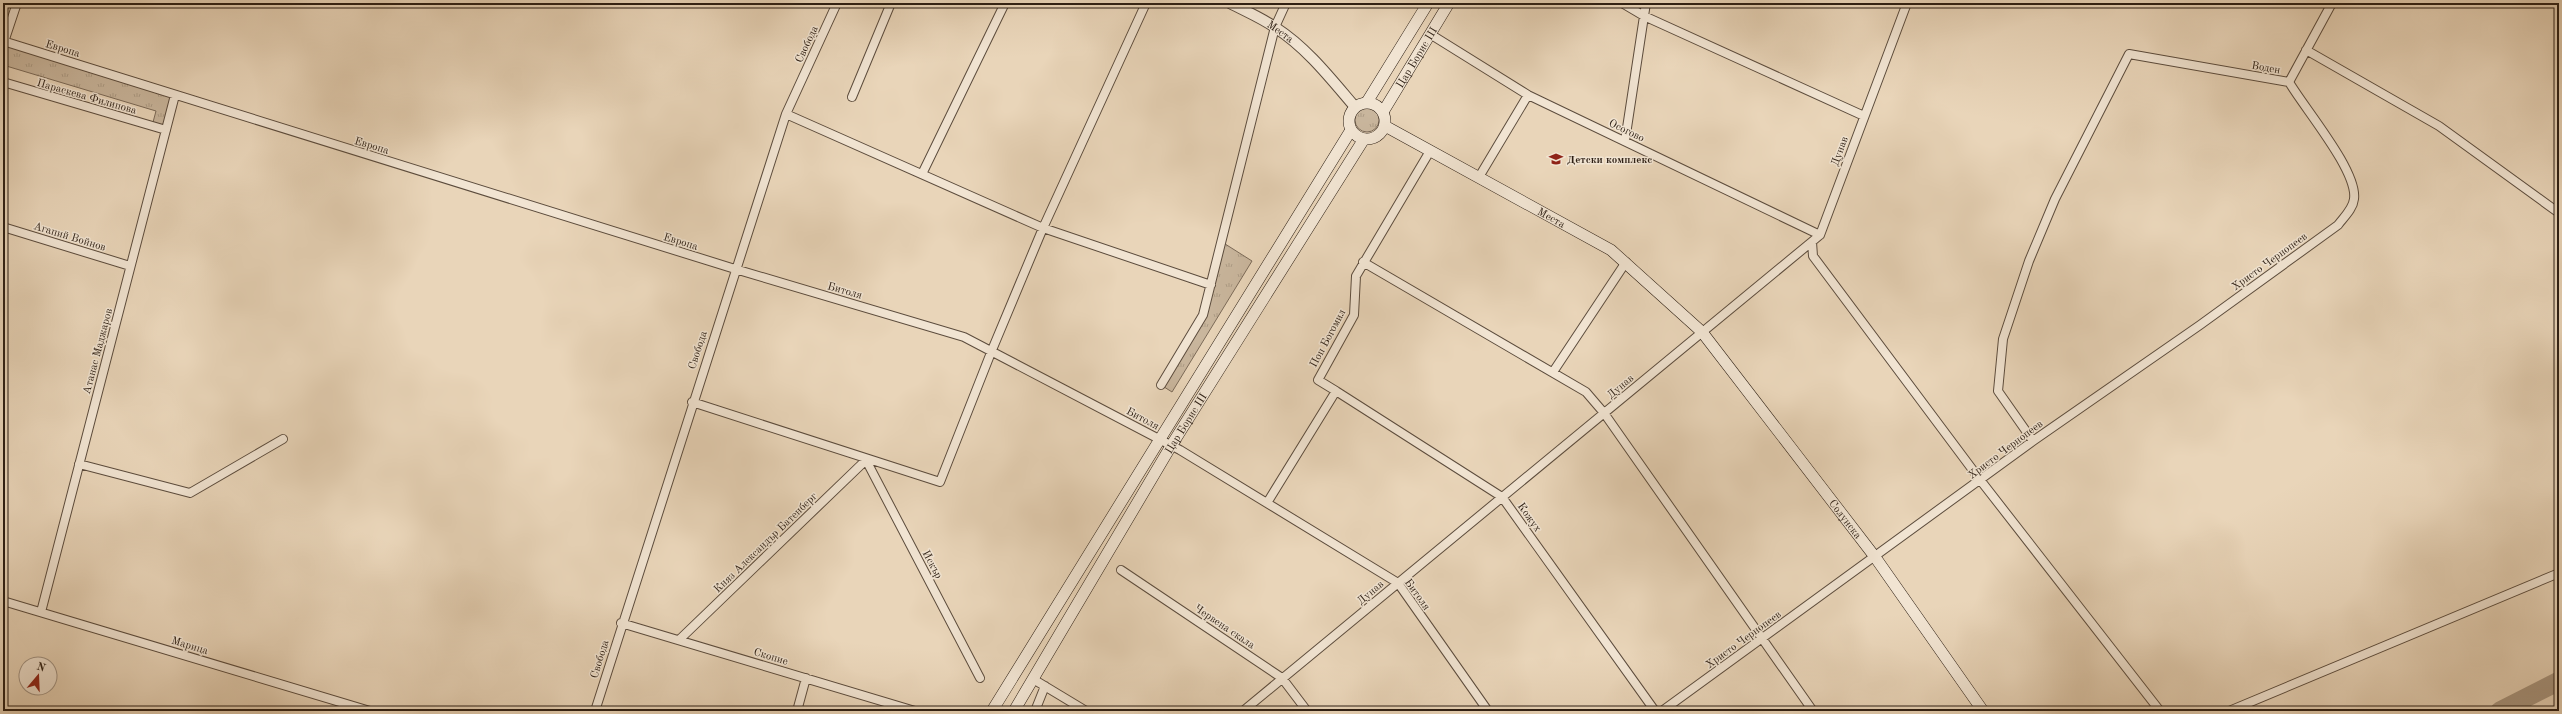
<svg xmlns="http://www.w3.org/2000/svg" width="2562" height="714" viewBox="0 0 2562 714" font-family="'Old Standard TT',serif">
	<defs>
		<pattern id="grass-tufts" width="24" height="20" patternUnits="userSpaceOnUse"><rect width="24" height="20" fill="#c9b69d"/><path d="M3 7l-1-3M5 7V3M7 7l1-3M15 17l-1-3M17 17v-4M19 17l1-3" fill="none" stroke="#ad9c86"/></pattern>
	</defs>
	<rect width="100%" height="100%" fill="#e9d5b9"/>
	<filter id="stains"><feTurbulence type="fractalNoise" baseFrequency=".005" numOctaves="4"/><feColorMatrix values="0 0 0 0 .2 0 0 0 0 .09 0 0 0 0 .02 0 0 0 .5 -.17"/></filter>
	<radialGradient id="worn" r=".72"><stop offset=".6" stop-color="#630" stop-opacity="0"/><stop offset="1" stop-color="#630" stop-opacity=".3"/></radialGradient>
	<path fill="url(#grass-tufts)" stroke="#7b6a58" d="M3 41 175 95 166 130 152 126 156 111 3 65Z
		M1355 120a12 12 0 1 1 24 0a12 12 0 1 1-24 0Z
		M1222 242 1252 261 1172 392 1161 385 1203 315Z"/>
	<g fill="none" stroke-linecap="round" stroke-linejoin="round">
		<path stroke="#a99781" stroke-width="19" d="M2500 711 2559 681"/>
		<defs>
			<path id="minor" d="M1622 3 1644 16 1864 116
				M1430 34 1528 95 1820 235
				M3 41 735 269 964 337 1180 450 1398 583 1488 711
				M4 42 17 3
				M2306 50 2439 126 2559 213
				M3 82 166 130
				M2289 82 2332 3
				M852 97 891 3
				M786 114 1043 228 1211 285
				M1625 141 1646 3
				M922 174 1005 3
				M1479 177 1528 95
				M3 227 130 266
				M1812 242 1813 256 1981 481 2160 711
				M1363 262 1586 392 1604 413 1813 711
				M1553 372 1626 262
				M1161 385 1203 315 1275 27 1286 3
				M1336 391 1502 497 1655 711
				M692 402 940 482 992 350 1043 228 1146 3
				M79 464 190 493 283 439
				M1267 503 1336 391 1318 380 1354 315 1356 276 1430 151
				M1121 570 1282 678 1307 711
				M3 601 370 711
				M41 612 175 95
				M621 623 915 711
				M679 640 866 460 980 678
				M1033 679 1086 711
				M595 711 786 114 837 3
				M797 711 806 678
				M1035 711 1045 686
				M1243 711 1820 235 1907 3
				M1662 711 2033 441 2200 325 2338 225C2344 217 2353 209 2354 199 2358 171 2304 108 2289 82L2129 54 2055 199 2029 261 2003 339 1998 391 2033 441
				M2229 711 2559 573"/>
			<g id="tertiary">
				<path id="s1" d="M1230 3C1245 11 1262 18 1276 28 1307 48 1331 79 1355 107"/>
			</g>
			<g id="secondary">
				<path d="M1367 102 1428 3"/>
				<circle cx="1367" cy="121" r="18"/>
				<path id="s2" d="M1383 112 1449 3"/>
				<path id="s3" d="M1385 126 1611 250 1702 332 1875 557 1983 711"/>
				<path d="M992 711 1351 130"/>
				<path id="s4" d="M1014 711 1171 446 1364 139"/>
			</g>
		</defs>
		<use href="#minor" stroke="#5c4c3d" stroke-width="10"/>
		<use href="#tertiary" stroke="#5c4c3d" stroke-width="12"/>
		<use href="#secondary" stroke="#2d1f14" stroke-width="12"/>
		<use href="#minor" stroke="#f1e4d2" stroke-width="8"/>
		<use href="#tertiary" stroke="#f1e4d2" stroke-width="10"/>
		<use href="#secondary" stroke="#f1e4d2" stroke-width="11"/>
	</g>
	<defs>
		<symbol id="school-bare" viewBox="-9 -9 18 18"><path d="M0-5L7-2L0 1L-7-2ZM-4 1L0 2.5L4 1V4Q0 6-4 4Z" fill="#8f2418" stroke="#f1e4d2" stroke-width="2.5" paint-order="stroke"/></symbol>
	</defs>
	<g fill-rule="evenodd">
		<use href="#school-bare" x="1546" y="149" width="20" height="20"/>
	</g>
	<g text-anchor="middle" stroke-width="3" stroke-linejoin="round" paint-order="stroke">
		<g font-size="11" fill="#2d1f14" stroke="#f1e4d2">
			<text dy="4" stroke="none"><textPath href="#s1" startOffset="58">Места</textPath></text>
			<text transform="translate(806 44) rotate(-65)" y="4">Свобода</text>
			<text transform="translate(63 48) rotate(17)" y="4">Европа</text>
			<text dy="4" stroke="none"><textPath href="#s2" startOffset="64">Цар Борис III</textPath></text>
			<text transform="translate(2266 67) rotate(10)" y="4">Воден</text>
			<text transform="translate(87 96) rotate(16)" y="4">Параскева Филипова</text>
			<text transform="translate(1627 130) rotate(26)" y="4">Осогово</text>
			<text transform="translate(372 145) rotate(17)" y="4">Европа</text>
			<text transform="translate(1839 151) rotate(-70)" y="4">Дунав</text>
			<text dy="4" stroke="none"><textPath href="#s3" startOffset="190">Места</textPath></text>
			<text transform="translate(70 236) rotate(17)" y="4">Агапий Войнов</text>
			<text transform="translate(681 241) rotate(17)" y="4">Европа</text>
			<text transform="translate(2269 261) rotate(-36)" y="4">Христо Чернопеев</text>
			<text transform="translate(845 290) rotate(16)" y="4">Битоля</text>
			<text transform="translate(1327 338) rotate(-62)" y="4">Поп Богомил</text>
			<text transform="translate(697 350) rotate(-72)" y="4">Свобода</text>
			<text transform="translate(97 351) rotate(-75)" y="4">Атанас Маджаров</text>
			<text transform="translate(1620 386) rotate(-40)" y="4">Дунав</text>
			<text transform="translate(1143 418) rotate(28)" y="4">Битоля</text>
			<text dy="4" stroke="none"><textPath href="#s4" startOffset="335">Цар Борис III</textPath></text>
			<text transform="translate(2005 449) rotate(-37)" y="4">Христо Чернопеев</text>
			<text transform="translate(1530 517) rotate(55)" y="4">Кожух</text>
			<text dy="4" stroke="none"><textPath href="#s3" startOffset="616">Солунска</textPath></text>
			<text transform="translate(765 542) rotate(-44)" y="4">Княз Александър Батенберг</text>
			<text transform="translate(933 564) rotate(62)" y="4">Искър</text>
			<text transform="translate(1370 592) rotate(-40)" y="4">Дунав</text>
			<text transform="translate(1418 594) rotate(54)" y="4">Битоля</text>
			<text transform="translate(1225 626) rotate(34)" y="4">Червена скала</text>
			<text transform="translate(1743 639) rotate(-36)" y="4">Христо Чернопеев</text>
			<text transform="translate(190 645) rotate(17)" y="4">Марица</text>
			<text transform="translate(771 656) rotate(17)" y="4">Скопие</text>
			<text transform="translate(599 659) rotate(-73)" y="4">Свобода</text>
		</g>
		<g font-size="11" font-weight="bold" fill="#2d1f14" stroke="#f1e4d2" text-anchor="start">
			<text x="1567" y="163">Детски комплекс</text>
		</g>
	</g>
	<rect width="2562" height="714" fill="none" stroke="#e9d5b9" stroke-width="16"/>
	<rect x="4" y="4" width="2554" height="706" fill="none" stroke="#2d1f14" stroke-width="2"/>
	<rect x="8" y="8" width="2546" height="698" fill="none" stroke="#2d1f14"/>
	<g transform="translate(38 676) rotate(19)"><circle r="19" fill="#f1e4d2" stroke="#a39586"/>
	<path d="M0-3L7 15L0 10L-7 15Z" fill="#8f2418"/>
	<text y="-6" font-size="11" font-weight="bold" text-anchor="middle" fill="#2d1f14">N</text>
	</g>
	<rect width="100%" height="100%" filter="url(#stains)"/>
	<rect width="100%" height="100%" fill="url(#worn)"/>
</svg>
